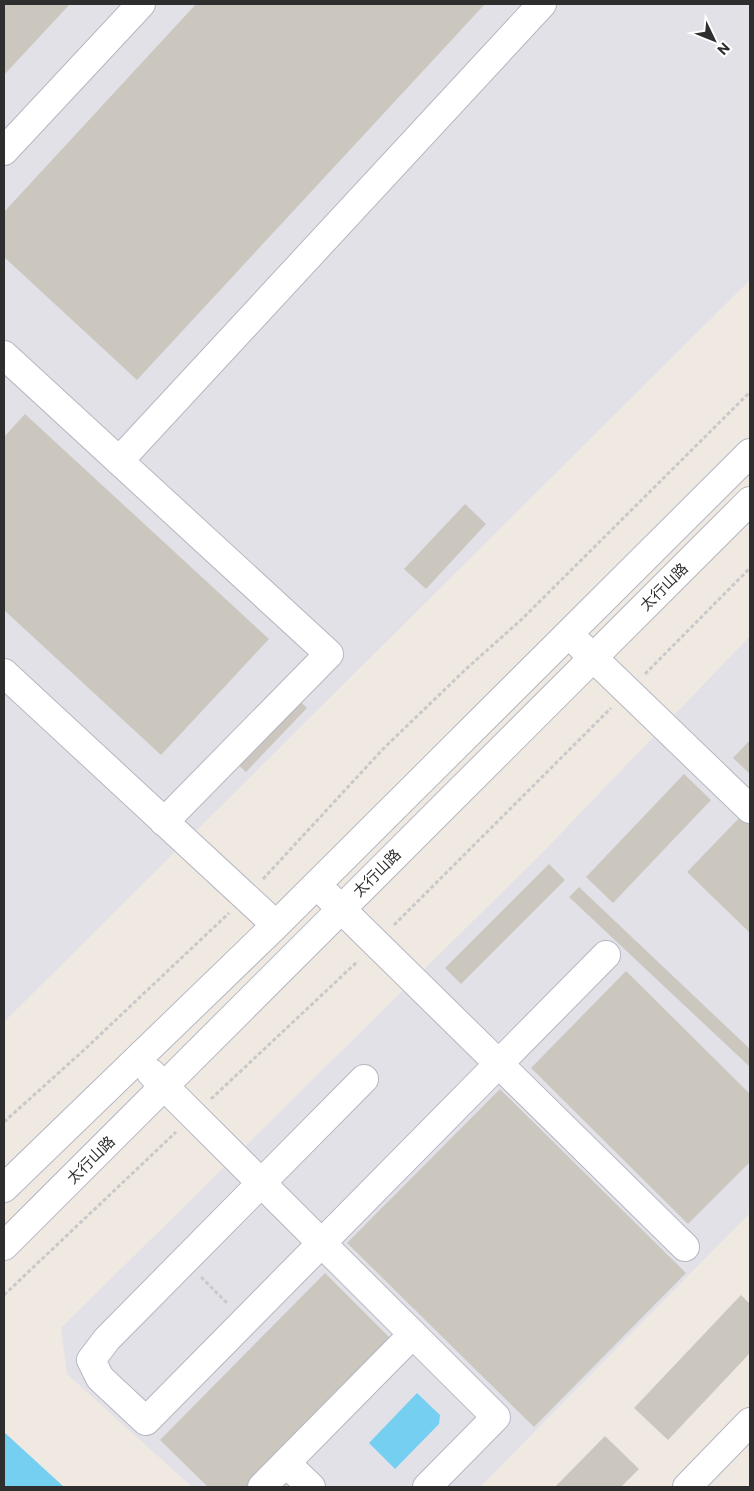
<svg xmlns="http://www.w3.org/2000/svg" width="754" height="1491" viewBox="0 0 754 1491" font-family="Commissioner,'Noto Sans SC',sans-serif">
	<rect width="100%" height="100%" fill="#efe9e1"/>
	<path fill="#e3e1e8" d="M4 4H750V280L4 1022Z
		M750 636V1213L480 1487H192L67 1374 61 1328 544 851Z"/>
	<path fill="#75cff0" d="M417 1393 440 1415 439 1424 395 1469 369 1443Z
		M4 1432 64 1487H4Z"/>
	<path fill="#cbc7bf" d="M4 4H70L4 75Z
		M196 4H485L137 380 4 257V212Z
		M25 414 269 639 161 755 4 610V437Z
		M465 504 486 524 426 589 404 569Z
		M294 696 307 708 246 772 233 760Z
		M750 740V774L733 758Z
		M684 774 711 800 613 903 586 877Z
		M741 816 750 825V933L687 872Z
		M549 864 565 880 461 984 445 968Z
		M579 887 750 1049V1067L569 897Z
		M626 971 750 1094V1162L688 1224 531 1068Z
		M500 1089 686 1273 534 1427 347 1243Z
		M325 1273 393 1341 249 1487H208L160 1440Z
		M741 1295 750 1304V1353L668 1440 634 1408Z
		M605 1436 639 1469 621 1487H555Z"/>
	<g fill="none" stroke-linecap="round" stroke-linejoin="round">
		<defs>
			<path id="minor" d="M4 151 141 4
				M4 355 329 654 164 822
				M119 461 542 4
				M580 645 750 809
				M4 673 276 925
				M328 896 685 1247
				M151 1073 496 1417 427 1487
				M364 1079 107 1339 91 1360 100 1378 146 1421 606 955
				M4 1188 276 925 750 453
				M4 1246 750 501
				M286 1463 311 1487
				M262 1487 413 1334
				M687 1487 750 1422"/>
		</defs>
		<use href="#minor" stroke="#b4b7c1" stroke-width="30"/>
		<path stroke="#c9c9c9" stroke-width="3" stroke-dasharray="4 2.5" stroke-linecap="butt" d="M645 674 750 568
			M263 879 383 749 466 669 521 620 750 392
			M394 925 611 708
			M211 1099 358 961
			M4 1122 84 1050 229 913
			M201 1277 227 1303
			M4 1295 176 1132"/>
		<use href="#minor" stroke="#fff" stroke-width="28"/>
	</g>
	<g text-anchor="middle" stroke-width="4.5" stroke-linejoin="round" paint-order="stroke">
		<g font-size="15" fill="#2e2e2e" stroke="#fff">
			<text transform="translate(664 587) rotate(-45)" y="5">太行山路</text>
			<text transform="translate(377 873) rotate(-45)" y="5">太行山路</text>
			<text transform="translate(91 1160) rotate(-45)" y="5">太行山路</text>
		</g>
	</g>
	<rect width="754" height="1491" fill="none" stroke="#2e2e2e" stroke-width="10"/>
	<g transform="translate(714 40) rotate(133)" stroke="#ffffff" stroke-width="4" paint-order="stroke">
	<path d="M0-4L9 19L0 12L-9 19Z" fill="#2e2e2e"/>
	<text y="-8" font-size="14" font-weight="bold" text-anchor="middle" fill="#2e2e2e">N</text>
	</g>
</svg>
